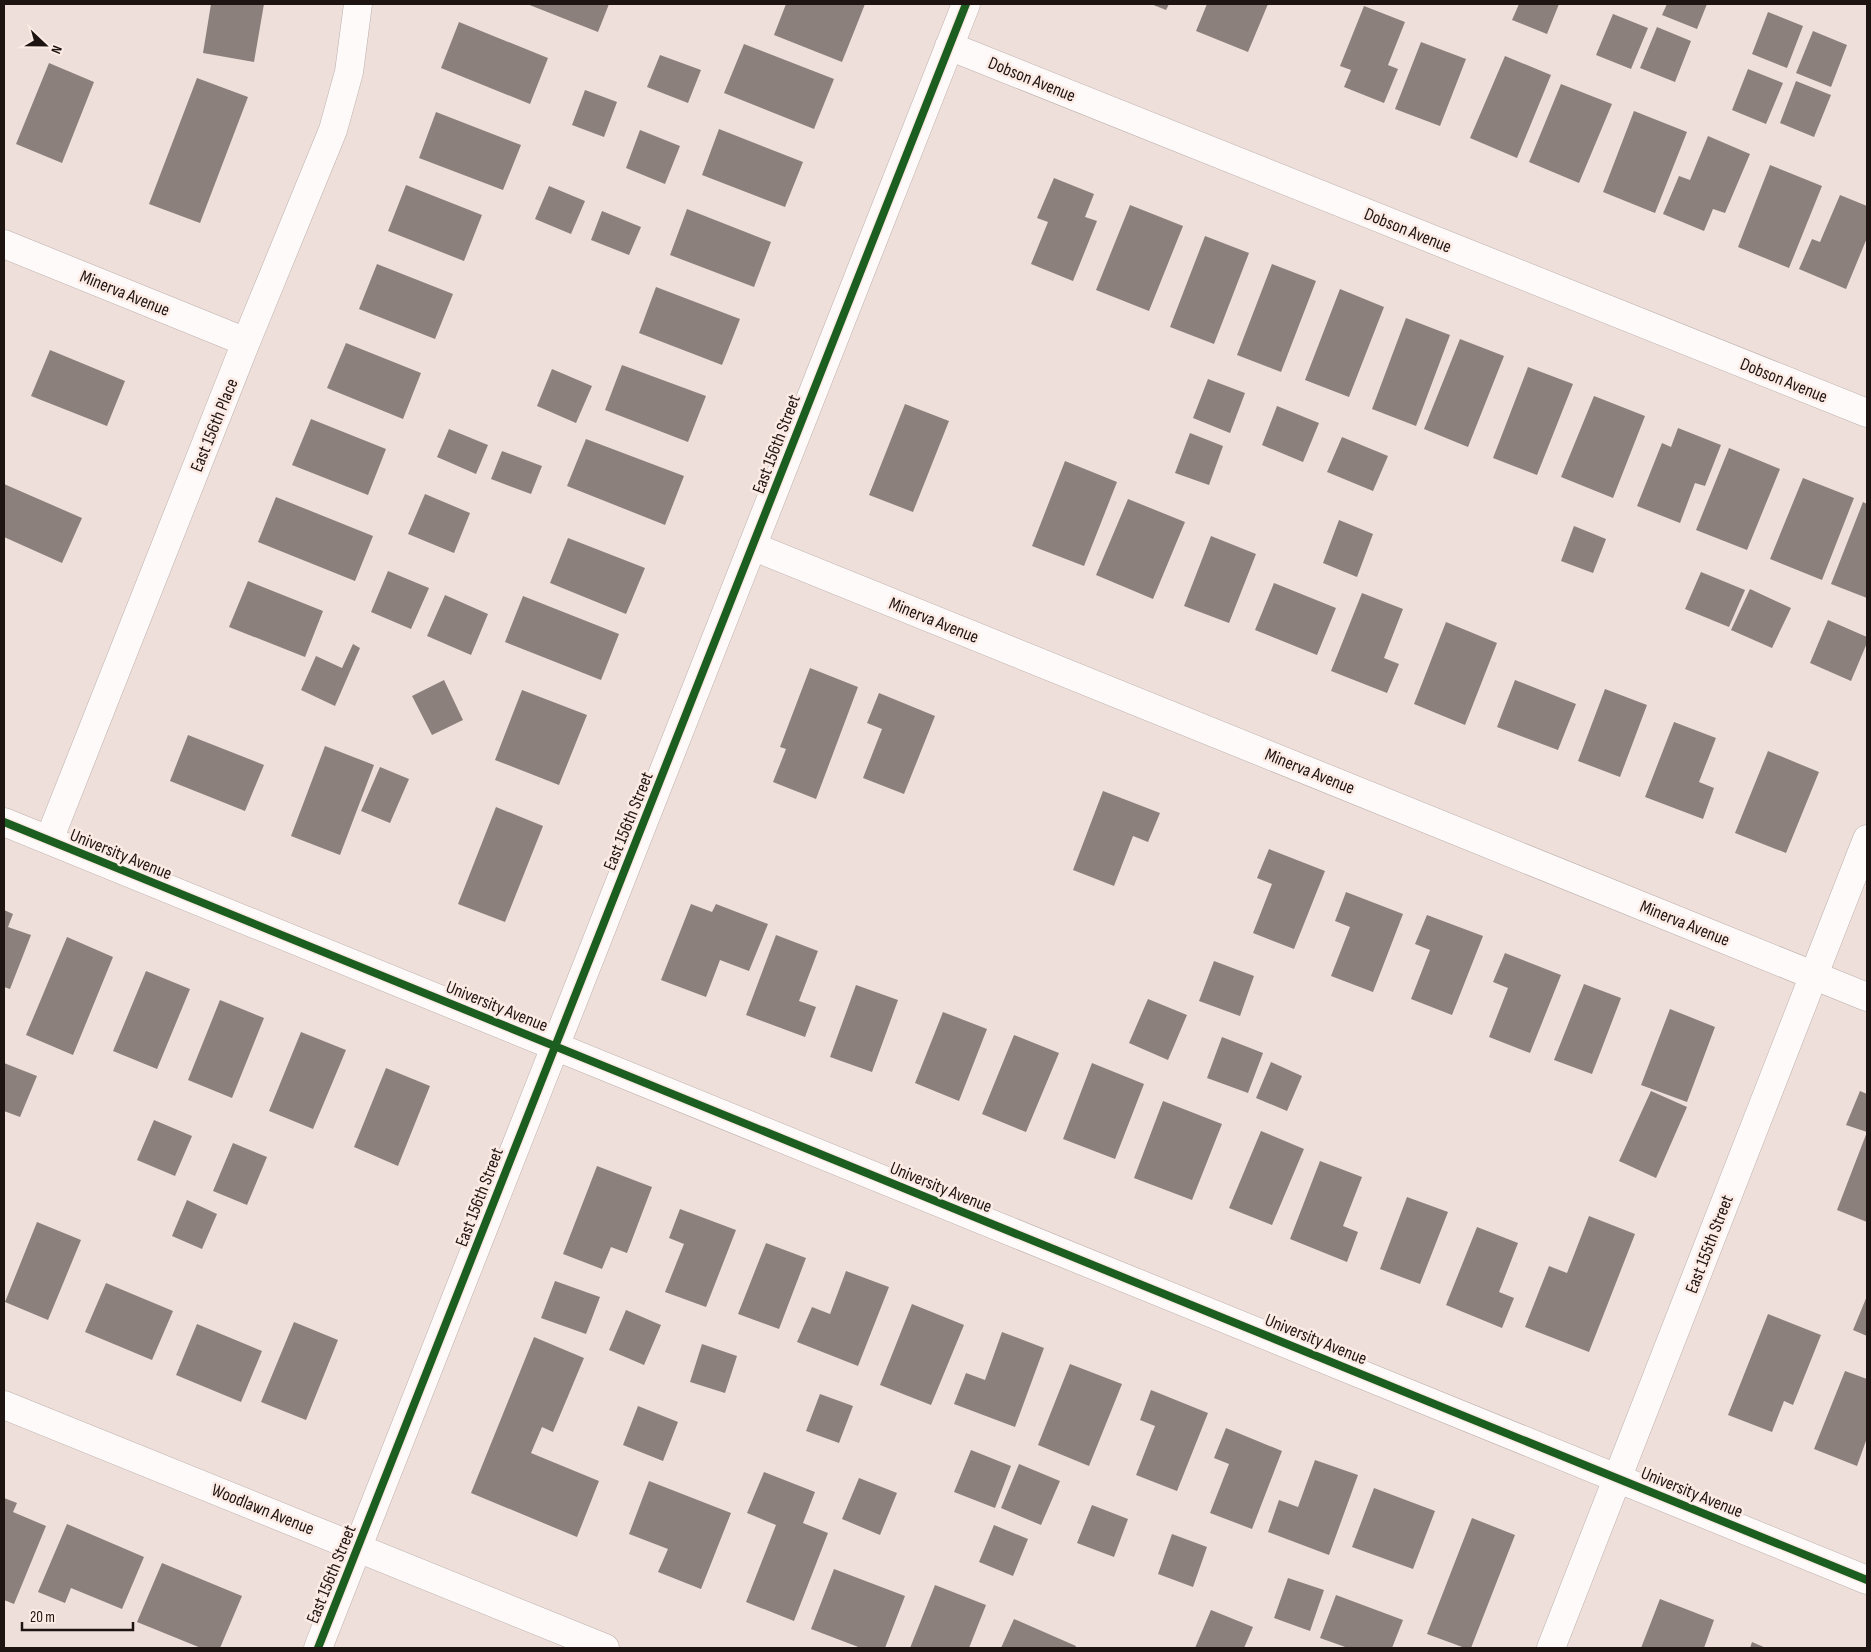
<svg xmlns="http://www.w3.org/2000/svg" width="1871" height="1652" viewBox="0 0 1871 1652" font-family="'Sofia Sans Condensed',sans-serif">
	<rect width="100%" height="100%" fill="#efdfda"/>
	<path fill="#8b807c" d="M211 4H264L254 62 203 53Z
		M527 4H609L598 32Z
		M786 4H865L842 62 774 35Z
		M1151 4H1169L1166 10Z
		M1207 4H1268L1248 52 1196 31Z
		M1519 4H1559L1547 34 1512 20Z
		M1667 4H1707L1697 29 1662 15Z
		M1364 6 1405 22 1388 65 1398 69 1384 103 1344 87 1351 70 1340 66Z
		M1768 12 1803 26 1787 68 1752 54Z
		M1613 14 1648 28 1631 69 1596 55Z
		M459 22 548 58 530 104 441 68Z
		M1657 27 1691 41 1675 82 1640 68Z
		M1813 31 1847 45 1831 87 1796 73Z
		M1421 42 1466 59 1440 126 1395 109Z
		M744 44 834 79 814 129 724 93Z
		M660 55 701 70 688 103 647 87Z
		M1505 56 1551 75 1517 158 1470 138Z
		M49 63 94 82 62 163 16 144Z
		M1748 69 1783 83 1766 124 1732 110Z
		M197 78 248 97 200 223 149 204Z
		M1796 81 1831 95 1814 137 1780 123Z
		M1561 84 1612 104 1579 183 1529 162Z
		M585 90 617 102 604 137 572 125Z
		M1634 111 1687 132 1655 213 1603 192Z
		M436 112 521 145 503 190 419 158Z
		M719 129 803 162 785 207 702 175Z
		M640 130 680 146 665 184 626 168Z
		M1708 136 1750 154 1725 213 1713 209 1704 231 1663 214 1679 176 1690 180Z
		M1770 165 1822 186 1789 268 1738 247Z
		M1054 178 1094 194 1085 217 1097 221 1073 281 1031 264 1048 222 1037 218Z
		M406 185 482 215 464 261 388 231Z
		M549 186 585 201 571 234 535 219Z
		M1840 195 1867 206V238L1846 289 1799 269 1812 239 1820 242Z
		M1130 205 1183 226 1149 311 1096 290Z
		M687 209 771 242 754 287 670 255Z
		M602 211 641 227 629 255 591 240Z
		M1205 236 1249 253 1214 344 1170 327Z
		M377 264 453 294 435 339 359 309Z
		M1272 264 1316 281 1281 372 1237 355Z
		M656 287 740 319 722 365 639 333Z
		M1340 289 1384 307 1349 397 1305 380Z
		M1406 318 1450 335 1416 426 1372 409Z
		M1460 339 1504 356 1468 447 1424 429Z
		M346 343 421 373 403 419 327 388Z
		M50 350 125 381 107 426 31 396Z
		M622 365 706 396 688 442 605 410Z
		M1528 367 1573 384 1537 475 1493 458Z
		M552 369 592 386 576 423 537 406Z
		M1208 379 1245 393 1230 433 1193 418Z
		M1594 396 1645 416 1613 498 1561 477Z
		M905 404 949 421 913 512 869 495Z
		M1277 406 1319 423 1303 462 1262 445Z
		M311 419 386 449 368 495 292 465Z
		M1678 428 1721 445 1705 486 1695 483 1680 523 1637 506 1662 443 1671 447Z
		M449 429 488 445 476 474 437 457Z
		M1190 433 1223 446 1209 485 1175 473Z
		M1342 437 1388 456 1373 491 1327 472Z
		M586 439 684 476 665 525 567 486Z
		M1729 448 1780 469 1747 550 1696 530Z
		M502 451 542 466 531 494 491 479Z
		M1065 461 1117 482 1084 566 1032 546Z
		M1803 478 1854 498 1822 580 1770 559Z
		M4 484 82 518 62 563 4 537Z
		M425 494 470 513 454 553 408 534Z
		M276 497 373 536 355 581 258 542Z
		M1128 499 1185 522 1153 599 1096 575Z
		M1863 502 1867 504V598L1831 584Z
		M1339 520 1373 534 1357 577 1323 563Z
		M1574 526 1606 539 1593 573 1561 561Z
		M1211 536 1256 554 1229 623 1184 606Z
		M568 538 645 568 626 614 550 583Z
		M388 571 429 588 411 629 371 612Z
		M1701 572 1745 590 1729 627 1685 609Z
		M248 581 323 611 305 657 229 627Z
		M1274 583 1336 608 1317 655 1255 630Z
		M1750 589 1791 608 1772 648 1731 630Z
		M1362 593 1403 609 1384 658 1399 664 1387 693 1331 671Z
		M445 595 488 614 471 655 427 636Z
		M523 596 619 634 601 680 505 642Z
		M1828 620 1867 637V643L1851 681 1810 663Z
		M1446 622 1497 643 1465 725 1414 704Z
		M353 644 360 648 335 706 301 690 316 656 342 668Z
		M810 668 858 687 816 799 773 782 786 749 780 747Z
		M444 680 463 720 432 735 412 696Z
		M1515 680 1576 704 1558 750 1497 727Z
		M1605 689 1647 705 1620 777 1578 761Z
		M522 690 587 715 559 785 495 760Z
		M879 693 935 716 904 794 863 778 882 729 867 723Z
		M1674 722 1716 738 1699 782 1714 788 1703 819 1645 797Z
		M188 735 264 765 245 811 170 781Z
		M325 746 374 765 340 855 291 836Z
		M1768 751 1819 772 1786 853 1735 833Z
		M380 767 409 779 390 823 361 811Z
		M1103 791 1160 813 1148 842 1133 836 1114 886 1073 870Z
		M496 807 543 826 505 922 458 904Z
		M1269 849 1325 871 1294 949 1253 933 1272 884 1257 878Z
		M1346 892 1403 914 1373 992 1331 976 1350 927 1335 921Z
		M691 904 712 912 716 904 768 924 749 971 720 960 706 997 661 980Z
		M4 910 13 914 8 927 31 935 10 989 4 987Z
		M1427 915 1483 936 1452 1015 1411 999 1430 950 1415 944Z
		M776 935 818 951 799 1001 816 1007 805 1037 746 1015Z
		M67 937 113 957 73 1055 26 1035Z
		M1505 953 1561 975 1530 1053 1489 1037 1508 988 1493 982Z
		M1214 961 1254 976 1240 1016 1199 1001Z
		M146 971 190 989 157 1069 113 1051Z
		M1584 984 1621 998 1592 1074 1554 1060Z
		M856 985 898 1000 872 1072 830 1057Z
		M1148 999 1187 1015 1168 1060 1129 1043Z
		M220 1000 264 1018 232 1098 188 1080Z
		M1670 1009 1715 1027 1687 1102 1641 1085Z
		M943 1012 987 1029 959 1101 915 1083Z
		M301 1032 346 1050 313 1129 269 1111Z
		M1014 1035 1059 1053 1026 1132 982 1114Z
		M1222 1037 1263 1053 1248 1093 1207 1078Z
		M1271 1062 1302 1076 1287 1111 1256 1098Z
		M4 1063 37 1076 20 1117 4 1111Z
		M1092 1063 1144 1084 1115 1159 1063 1139Z
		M386 1068 430 1086 398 1166 354 1147Z
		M1651 1091 1687 1107 1656 1178 1619 1161Z
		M1860 1091 1867 1094V1222L1837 1210 1867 1132 1846 1125Z
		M1163 1101 1222 1124 1192 1200 1134 1178Z
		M154 1120 192 1136 175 1176 137 1160Z
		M1261 1131 1304 1149 1272 1225 1229 1208Z
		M233 1143 267 1157 247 1205 213 1191Z
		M1320 1161 1362 1177 1343 1226 1358 1232 1347 1262 1290 1239Z
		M597 1166 652 1187 627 1253 611 1247 602 1269 563 1254Z
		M1407 1197 1448 1212 1420 1284 1380 1269Z
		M187 1200 217 1214 202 1249 172 1236Z
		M680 1209 736 1230 706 1307 665 1292 684 1244 669 1238Z
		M1589 1216 1635 1234 1589 1352 1525 1327 1549 1266 1567 1273Z
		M37 1222 81 1240 48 1320 5 1302Z
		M1477 1227 1518 1243 1499 1292 1514 1298 1502 1328 1446 1305Z
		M766 1243 806 1258 779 1329 738 1314Z
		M846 1271 889 1287 858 1366 797 1342 812 1307 830 1314Z
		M555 1281 600 1297 586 1334 541 1318Z
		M106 1283 173 1311 152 1360 85 1332Z
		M1867 1296V1336L1853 1330Z
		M912 1304 964 1325 931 1405 880 1385Z
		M626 1310 661 1325 644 1365 609 1350Z
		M1768 1314 1821 1335 1793 1405 1784 1401 1772 1432 1728 1415Z
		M294 1322 338 1340 306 1420 261 1402Z
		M197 1324 262 1351 241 1402 176 1375Z
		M1002 1332 1044 1348 1015 1427 954 1404 966 1373 985 1380Z
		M534 1337 584 1358 553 1432 542 1427 531 1453 599 1481 577 1537 471 1493Z
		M702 1344 737 1356 725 1393 690 1382Z
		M1070 1364 1122 1384 1089 1466 1038 1445Z
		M1845 1371 1867 1379V1438L1857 1466 1814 1449Z
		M1151 1390 1208 1413 1177 1491 1136 1475 1155 1426 1140 1420Z
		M820 1394 853 1406 839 1443 806 1431Z
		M638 1406 678 1422 663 1461 623 1445Z
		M1226 1428 1282 1451 1252 1529 1210 1513 1229 1464 1214 1458Z
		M971 1450 1011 1466 995 1508 954 1492Z
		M1315 1460 1358 1475 1329 1555 1268 1532 1279 1500 1298 1507Z
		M1019 1464 1060 1481 1041 1525 1001 1508Z
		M764 1472 815 1492 803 1523 828 1533 794 1621 746 1602 776 1525 747 1513Z
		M859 1478 897 1493 880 1535 842 1519Z
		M649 1481 731 1513 701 1589 658 1572 668 1549 629 1534Z
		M1374 1488 1435 1511 1413 1569 1352 1547Z
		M4 1498 17 1503 13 1512 46 1526 14 1604 4 1600Z
		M1092 1505 1128 1519 1114 1557 1077 1543Z
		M1472 1518 1515 1535 1471 1648H1465L1427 1634Z
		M67 1524 144 1557 122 1609 71 1588 65 1603 38 1592Z
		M994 1525 1028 1539 1013 1576 979 1562Z
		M1172 1534 1207 1547 1193 1587 1158 1574Z
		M162 1563 242 1596 220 1648H201L137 1622Z
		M834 1569 905 1596 885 1648H861L811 1629Z
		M1288 1578 1324 1590 1310 1631 1274 1618Z
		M935 1585 986 1605 969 1648H910Z
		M1336 1595 1403 1620 1392 1648H1348L1320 1638Z
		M1660 1599 1714 1620 1704 1648H1641Z
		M1211 1610 1253 1627 1244 1648H1195Z
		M1014 1619 1076 1646 1075 1648H1001Z
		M1752 1642 1766 1648H1750Z"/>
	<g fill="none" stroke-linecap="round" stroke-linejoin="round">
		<defs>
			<path id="street" d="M949 46 1867 413
				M4 244 246 342
				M752 546 1867 997
				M4 822 1867 1580
				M49 840 246 342 333 130 349 72 358 4
				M4 1405 605 1648
				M318 1648 966 4
				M1551 1648 1867 839"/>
		</defs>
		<use href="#street" stroke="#bcb0ac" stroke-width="29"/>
		<use href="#street" stroke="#fdfaf9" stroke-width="28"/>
		<defs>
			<path id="cycleway" d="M4 822 1867 1580
				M318 1648 966 4"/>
		</defs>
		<use href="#cycleway" stroke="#fcebe5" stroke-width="11"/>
		<use href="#cycleway" stroke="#1b5e20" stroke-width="8"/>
	</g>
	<g text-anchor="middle" stroke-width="5" stroke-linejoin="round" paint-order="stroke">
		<g font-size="18" fill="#1e1411" stroke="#fcebe5">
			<text transform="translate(1032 79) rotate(22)" y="6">Dobson Avenue</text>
			<text transform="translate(1408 230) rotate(22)" y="6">Dobson Avenue</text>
			<text transform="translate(125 293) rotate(22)" y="6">Minerva Avenue</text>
			<text transform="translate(1784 380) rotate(22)" y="6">Dobson Avenue</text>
			<text transform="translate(214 425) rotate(-68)" y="6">East 156th Place</text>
			<text transform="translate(776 444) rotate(-69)" y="6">East 156th Street</text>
			<text transform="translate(934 620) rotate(22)" y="6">Minerva Avenue</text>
			<text transform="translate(1310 771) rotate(22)" y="6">Minerva Avenue</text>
			<text transform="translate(628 821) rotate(-68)" y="6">East 156th Street</text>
			<text transform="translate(121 854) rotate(22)" y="6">University Avenue</text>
			<text transform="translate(1685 923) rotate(22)" y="6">Minerva Avenue</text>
			<text transform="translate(497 1006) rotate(22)" y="6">University Avenue</text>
			<text transform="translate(941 1187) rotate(22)" y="6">University Avenue</text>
			<text transform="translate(479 1197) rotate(-69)" y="6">East 156th Street</text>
			<text transform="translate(1709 1244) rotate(-69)" y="6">East 155th Street</text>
			<text transform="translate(1316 1339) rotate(22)" y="6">University Avenue</text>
			<text transform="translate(1692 1492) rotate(22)" y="6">University Avenue</text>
			<text transform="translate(263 1509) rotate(22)" y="6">Woodlawn Avenue</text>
			<text transform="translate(331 1574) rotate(-68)" y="6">East 156th Street</text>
		</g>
	</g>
	<rect width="1871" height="1652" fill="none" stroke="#1e1411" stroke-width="10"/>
	<g transform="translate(45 45) rotate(112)" stroke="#fcebe5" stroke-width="4" paint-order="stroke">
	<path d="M0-4L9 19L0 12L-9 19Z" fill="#1e1411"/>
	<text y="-8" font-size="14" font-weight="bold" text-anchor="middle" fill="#1e1411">N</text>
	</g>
	<path d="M22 1622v8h111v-8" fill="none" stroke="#1e1411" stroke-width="2.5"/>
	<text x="30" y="1622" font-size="15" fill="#1e1411" stroke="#fcebe5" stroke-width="4" paint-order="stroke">20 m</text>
</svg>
